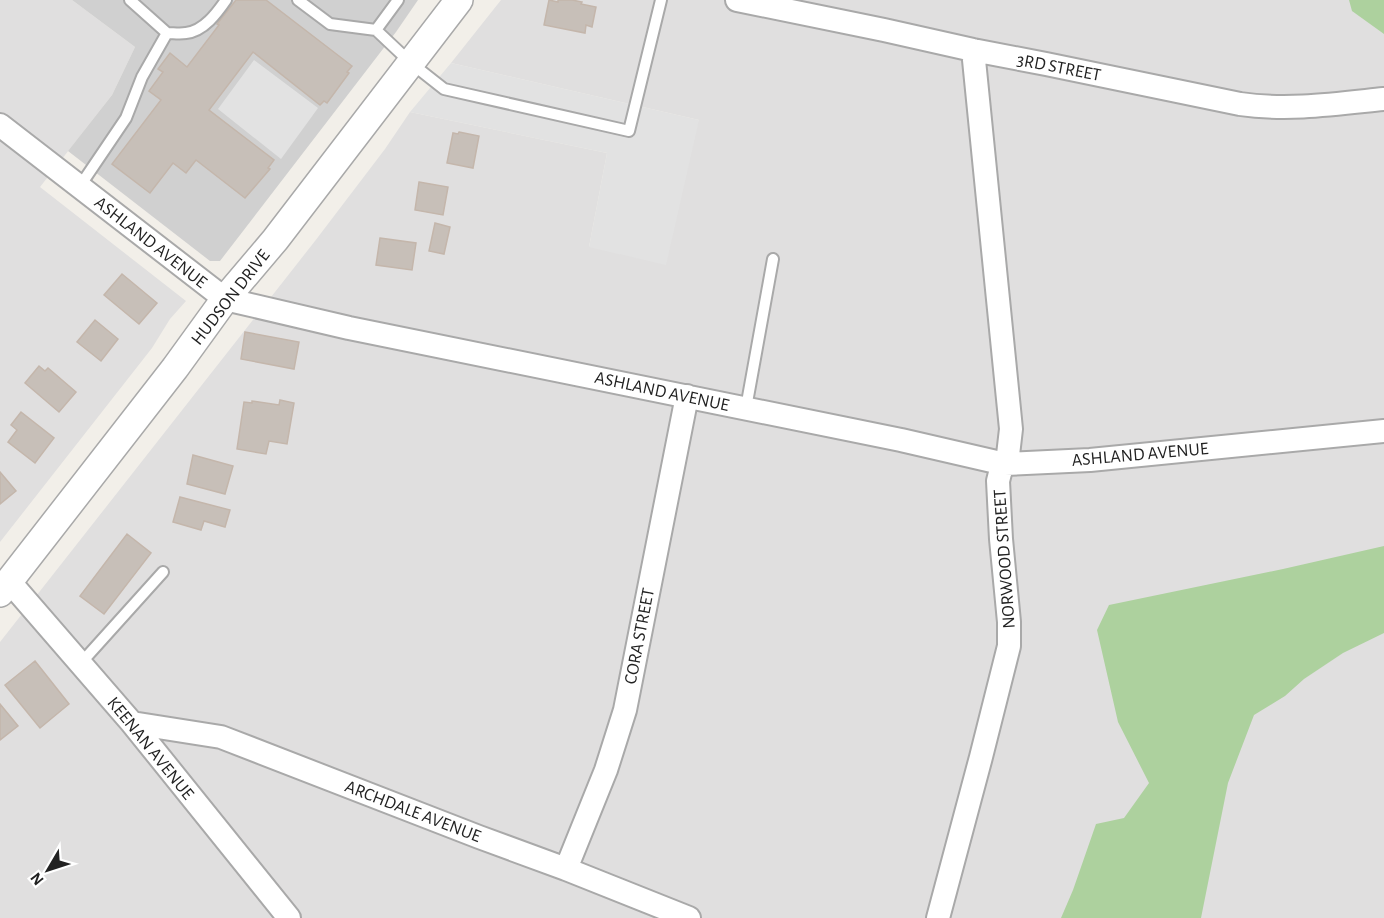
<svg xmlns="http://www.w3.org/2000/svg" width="1384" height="918" viewBox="0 0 1384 918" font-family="'Alegreya Sans',sans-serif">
	<rect width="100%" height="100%" fill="#f2efe9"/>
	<path fill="#e0dfdf" d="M0 0H72L135 47 112 95 40 187 186 301 170 319 152 348 0 542Z
		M501 0H1384V918H0V642L315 241 385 149 410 112 607 153 589 247 699 120 451 63Z"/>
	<path fill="#d0d0d0" d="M72 0H418L396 32 220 261H210L68 151 112 95 135 47Z"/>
	<path fill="#add19e" d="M1349 0H1384V34L1352 11Z
		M1384 546V633L1343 653 1304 679 1285 696 1254 715 1228 783 1201 918H1061L1073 890 1096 824 1124 818 1149 783 1118 722 1097 630 1109 605 1283 569Z"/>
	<path fill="#e2e2e2" d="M254 60 318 108 281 159 218 109Z
		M451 63 699 120 666 265 589 247 607 153 410 112Z"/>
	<path fill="#c7bfb8" stroke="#c4b6ab" stroke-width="1.5" d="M236 0H266L352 66 347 72 349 73 327 103 324 101 320 105 253 52 209 110 274 160 268 168 270 169 245 198 196 160 186 173 173 163 150 193 112 164 161 100 149 91 163 72 158 69 170 53 187 67 219 25 217 24Z
		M549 0 558 2V0H572L582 2 581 4 596 7 592 27 586 25 585 33 544 25Z
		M459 132 479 136 473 168 447 163 453 133 458 134Z
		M419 182 448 187 443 215 415 210Z
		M435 223 450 227 444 254 429 251Z
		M380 238 416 243 412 270 376 265Z
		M122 274 157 303 139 324 104 295Z
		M95 320 118 339 101 361 77 342Z
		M245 332 299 342 294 369 241 359Z
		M39 366 45 371 48 368 76 392 59 412 25 383Z
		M280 400 294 403 287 444 269 441 266 454 237 449 244 402 252 403V401L279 405Z
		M21 412 54 438 35 463 8 442 17 430 11 425Z
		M193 455 233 466 225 494 187 484Z
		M0 472 16 491 0 504Z
		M180 497 230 510 225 527 204 521 201 530 173 522Z
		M127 534 151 553 104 614 80 596Z
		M35 661 69 704 40 728 5 685Z
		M0 704 18 726 0 740Z"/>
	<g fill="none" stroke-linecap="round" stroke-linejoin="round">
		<defs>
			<path id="service" d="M130 0 167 33
				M298 0 330 24 376 30 411 63 444 89 629 131 661 0
				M376 30 398 0
				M80 186 126 118 142 77 167 33C173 33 180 34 186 33 204 31 217 13 226 0
				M746 408 773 259
				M81 663 163 572"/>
			<path id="minor" d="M737 0 884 30 973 50 1046 64 1240 104C1288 111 1336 104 1384 99
				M0 125 225 299 349 328 901 440 1005 464 1090 460 1384 431
				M9 581 132 723 289 918
				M132 723 221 737 479 837 566 869 689 918
				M566 869 606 770 625 710 687 396
				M938 918 981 757 1009 646V622L1001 539 998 481 1000 473 1008 455 1011 429 973 50"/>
			<path id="tertiary" d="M0 593 175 368 225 299 275 240 459 0"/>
		</defs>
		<use href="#service" stroke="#a9a9a9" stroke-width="14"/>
		<use href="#minor" stroke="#a9a9a9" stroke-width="26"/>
		<use href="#tertiary" stroke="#a9a9a9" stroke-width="30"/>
		<use href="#service" stroke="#fff" stroke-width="10"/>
		<use href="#minor" stroke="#fff" stroke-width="22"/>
		<use href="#tertiary" stroke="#fff" stroke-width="27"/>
	</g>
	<g text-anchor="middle" stroke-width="5" stroke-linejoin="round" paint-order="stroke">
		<g font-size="18" fill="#222" stroke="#fff">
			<text transform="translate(1059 67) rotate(11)" y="6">3RD STREET</text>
			<text transform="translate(151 242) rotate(38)" y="6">ASHLAND AVENUE</text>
			<text transform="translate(230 297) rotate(-52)" y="6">HUDSON DRIVE</text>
			<text transform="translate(662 391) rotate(12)" y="6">ASHLAND AVENUE</text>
			<text transform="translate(1140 454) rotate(-5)" y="6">ASHLAND AVENUE</text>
			<text transform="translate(1004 559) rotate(-94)" y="6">NORWOOD STREET</text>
			<text transform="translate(639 636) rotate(-79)" y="6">CORA STREET</text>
			<text transform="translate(151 748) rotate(51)" y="6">KEENAN AVENUE</text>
			<text transform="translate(413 811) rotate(21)" y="6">ARCHDALE AVENUE</text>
		</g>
	</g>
	<g transform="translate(48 870) rotate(231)" stroke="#ffffff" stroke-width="4.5" paint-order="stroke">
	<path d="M0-4.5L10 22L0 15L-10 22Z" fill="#222222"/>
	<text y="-9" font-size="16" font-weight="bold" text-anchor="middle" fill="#222222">N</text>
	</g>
</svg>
